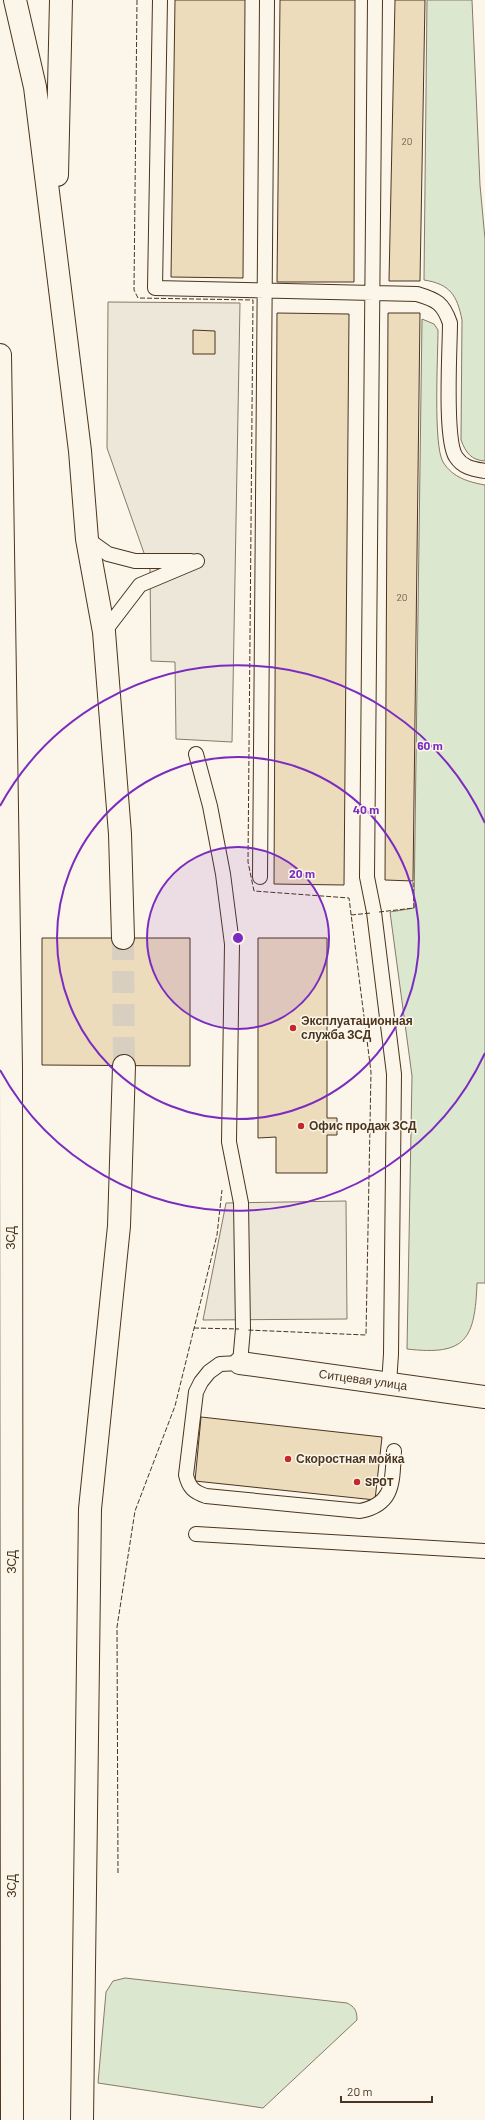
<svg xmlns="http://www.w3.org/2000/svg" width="485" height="2120" viewBox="0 0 485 2120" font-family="Barlow,sans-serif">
	<rect width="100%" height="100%" fill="#fbf6e9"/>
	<path fill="#dce7d0" stroke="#887966" d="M427 0H472L480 185 485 239V461C471 460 466 453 461 440L462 320C457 295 450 284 424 280Z
		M422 319 434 324 438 330C438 355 433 445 443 462 453 478 469 482 485 485V1283H477C475 1339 466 1356 407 1349L412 1076 390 912 414 908Z
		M125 1978 347 2003C355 2007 357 2011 357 2020L263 2108 98 2083 106 1992 113 1981Z"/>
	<path fill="#ede7d9" stroke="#887966" d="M108 302 240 303 232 742 176 739 175 662 151 661 150 570 107 448Z
		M346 1201 347 1319 203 1320 226 1203Z"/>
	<path fill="#ecdcbc" stroke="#4a3520" d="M175 0H245L243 278 171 277Z
		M280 0H355L354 282H277Z
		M395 0H425L420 281H389Z
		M277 313 349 314 344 885 274 884Z
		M388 313H420L413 881 385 880Z
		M193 330 215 331V354H193Z
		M42 938H190V1066L42 1065Z
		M258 938H327V1118H337V1135H327V1173H276V1137L258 1138Z
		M201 1417 382 1437 375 1500 195 1481Z"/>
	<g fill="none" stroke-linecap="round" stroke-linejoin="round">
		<path stroke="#d8cfc1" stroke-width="22" stroke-dasharray="22 11" stroke-linecap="butt" d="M123 938 124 1066"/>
		<defs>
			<path id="lane" d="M160 0 155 288 417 294C437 300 443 303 450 323 450 348 444 440 456 457 463 468 474 469 485 471
				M375 0 367 877 374 912 394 1074 391 1354 389 1384
				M87 539 108 554 135 561H191
				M104 632 140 585 197 561
				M196 754 210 806 223 874 232 944 229 1142 241 1203 243 1329 240 1363 220 1364 209 1372 201 1382 196 1392 186 1475C189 1488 194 1492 206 1496L360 1511C395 1504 392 1481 394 1451
				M260 877 267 0
				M196 1534 485 1551"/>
			<path id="street" d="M240 1363 485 1397"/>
			<path id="secondary" d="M15 0 35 87 80 451 87 539 104 632 120 834 123 938
				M57 175 61 0
				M82 2120 90 1509 119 1226 124 1066"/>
			<path id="highway" d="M0 355 11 1068 12 2120"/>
		</defs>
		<use href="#lane" stroke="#4a3520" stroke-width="16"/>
		<use href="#street" stroke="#4a3520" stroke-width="24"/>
		<use href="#secondary" stroke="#4a3520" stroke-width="24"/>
		<use href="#highway" stroke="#4a3520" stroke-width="24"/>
		<use href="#lane" stroke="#fbf6e9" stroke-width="14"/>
		<use href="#street" stroke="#fbf6e9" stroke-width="22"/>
		<use href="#secondary" stroke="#fbf6e9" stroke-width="22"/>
		<use href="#highway" stroke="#fbf6e9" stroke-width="22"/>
		<path stroke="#4a3520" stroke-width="1" stroke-dasharray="5 2" stroke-linecap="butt" d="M137 0 134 290 138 298 253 300 248 862 254 891 349 898 371 1072 366 1335 247 1330
			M379 912 414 908 413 881
			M351 915 371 913
			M194 1328 239 1329
			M118 1873 117 1627 135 1511 175 1406 217 1235 222 1190"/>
	</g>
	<circle cx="238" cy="938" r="91" fill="#7b2cbf" fill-opacity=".12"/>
	<g fill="none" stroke="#7b2cbf" stroke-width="2">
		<circle cx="238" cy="938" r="91"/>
		<circle cx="238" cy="938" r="181"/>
		<path d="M485 1053A272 272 0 0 1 0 1070M0 806A272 272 0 0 1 485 823"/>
	</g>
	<g fill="#c62828" stroke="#fbf6e9" stroke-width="1.5">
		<circle cx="293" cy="1028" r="4"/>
		<circle cx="301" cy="1126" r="4"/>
		<circle cx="288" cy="1459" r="4"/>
		<circle cx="357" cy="1482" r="4"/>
	</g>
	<g text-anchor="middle" stroke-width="3" stroke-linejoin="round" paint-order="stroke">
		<g font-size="10" fill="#725f47">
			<text x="407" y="145">20</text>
			<text x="402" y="601">20</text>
		</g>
		<g font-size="12" font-weight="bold" fill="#4a3520" stroke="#fbf6e9" text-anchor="start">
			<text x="301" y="1025">Эксплуатационная<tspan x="301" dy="14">служба ЗСД</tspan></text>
			<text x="309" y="1130">Офис продаж ЗСД</text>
			<text x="296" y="1463">Скоростная мойка</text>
			<text x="365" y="1486">SPOT</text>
		</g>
		<g font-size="12" fill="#4a3520" stroke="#fbf6e9">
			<text transform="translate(11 1238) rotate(-90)" y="4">ЗСД</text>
			<text transform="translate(363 1380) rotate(8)" y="4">Ситцевая улица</text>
			<text transform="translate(12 1562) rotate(-90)" y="4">ЗСД</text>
			<text transform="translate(12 1886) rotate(-90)" y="4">ЗСД</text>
		</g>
	</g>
	<circle cx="238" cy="938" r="6" fill="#7b2cbf" stroke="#fbf6e9" stroke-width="2"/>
	<g font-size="12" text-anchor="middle" font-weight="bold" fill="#7b2cbf" stroke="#fbf6e9" stroke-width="3" stroke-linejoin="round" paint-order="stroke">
		<text x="430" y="750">60 m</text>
		<text x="366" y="814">40 m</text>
		<text x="302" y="878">20 m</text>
	</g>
	<path d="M341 2096v6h91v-6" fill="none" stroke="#4a3520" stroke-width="2"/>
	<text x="347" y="2096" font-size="12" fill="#4a3520" stroke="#fbf6e9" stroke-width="3" paint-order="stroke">20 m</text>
</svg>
